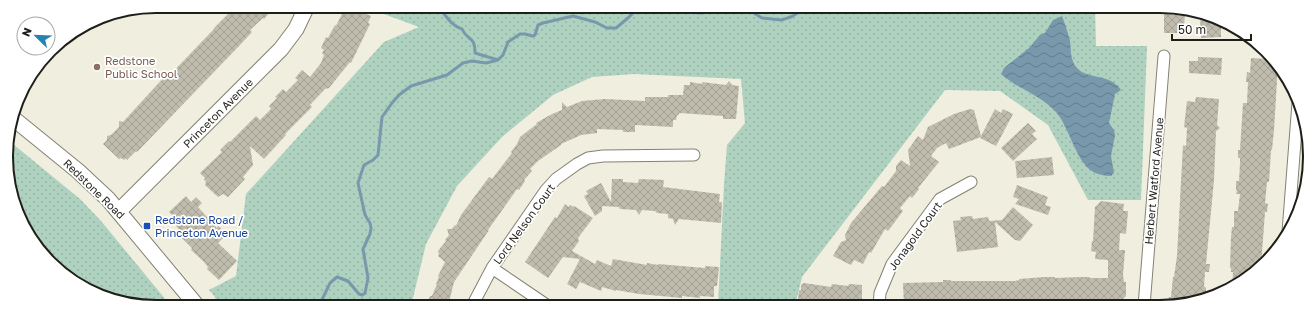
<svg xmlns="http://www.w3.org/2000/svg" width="1316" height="313" viewBox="0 0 1316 313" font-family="'Golos Text',sans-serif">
	<defs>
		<pattern id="park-dots" width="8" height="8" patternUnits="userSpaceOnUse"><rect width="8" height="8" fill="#afd1c0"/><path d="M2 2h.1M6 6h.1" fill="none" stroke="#96b3a4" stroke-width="1.8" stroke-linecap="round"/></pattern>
		<pattern id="water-waves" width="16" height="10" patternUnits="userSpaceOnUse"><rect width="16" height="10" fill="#7899ac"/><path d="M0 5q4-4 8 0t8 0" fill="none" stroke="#627c8b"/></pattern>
		<pattern id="building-cross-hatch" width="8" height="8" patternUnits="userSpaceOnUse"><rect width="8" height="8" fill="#bfbcad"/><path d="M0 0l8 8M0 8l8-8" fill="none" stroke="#a4a194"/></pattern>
	</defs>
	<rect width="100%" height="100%" fill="#f0eede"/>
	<path fill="url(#park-dots)" d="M362 6 1095 7 1096 46H1147L1141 200H1088L1048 125 1000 91 945 90 802 277 795 306H718L724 184 727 145 745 123 741 79 634 74 592 77 553 95 502 137 457 186 426 244 411 306H217L215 297 209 290 236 276 246 194 384 42 419 27Z
		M8 140 80 199 101 221 171 306H137L81 287 37 248 14 205 6 146Z"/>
	<path fill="url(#water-waves)" d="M1062 16C1065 24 1068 32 1070 41 1071 50 1070 60 1077 68 1088 80 1110 73 1121 90L1115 94 1109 123 1114 130 1115 135 1111 156 1114 173 1111 176C1107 176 1102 175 1098 174 1076 167 1071 129 1056 112 1041 95 1018 89 1001 74L1004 68 1029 48 1040 35 1045 33 1053 20Z"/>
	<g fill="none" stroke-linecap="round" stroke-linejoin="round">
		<path stroke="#7899ac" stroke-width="3" d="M436 6 438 7C446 15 451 26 462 29 467 41 475 35 475 53L498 60
			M688 7 689 10C701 16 703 12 715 9 720 8 726 8 731 7
			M733 7 749 10 762 18 781 20 791 17 807 7
			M319 306 330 283 337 277 348 281 359 294 362 295 365 293 368 278 363 249 370 234 371 228 370 223 365 215 358 183 364 165 373 160 378 155 382 117 392 103 399 95 411 86 447 75 463 63 472 61 486 63 498 60 503 55 508 42 520 34H525L532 36 535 35 538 25 543 23 573 16 595 22 607 28H616L628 18 639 7"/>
	</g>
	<path fill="url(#building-cross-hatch)" d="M236 6H267L272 10 264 19 263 18 250 30 252 32 239 46 137 152 136 151 127 160 126 158 124 160 121 158 119 159 103 144 107 140V136L111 135 119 127V121L123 122 166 75 168 77 214 29V28Z
		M1164 7H1179L1185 9 1184 33H1164Z
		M350 8 371 16 368 23 370 24 351 63 350 62 329 88 325 89 310 105 312 107 285 134 286 135 264 159 250 146 253 165 243 177 245 179 228 197 223 194 218 197 205 185 206 181 204 180 205 178 200 173 222 152 220 150 229 141 230 142 256 116 260 120 271 109 269 106 277 98 275 97 283 89 286 92 298 80 295 78 302 70 310 77 321 63 324 55 322 53 324 50 321 48 326 37 328 38 335 25 336 26 344 10 348 12Z
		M1200 14 1221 22V37L1201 38Z
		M1268 55 1278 64 1274 130 1272 150H1271L1269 182H1267L1265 203 1268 204 1267 212H1265L1261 266 1232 287 1233 272H1231V268H1230L1231 237 1232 227H1234V211H1238L1240 194H1236L1237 190H1236V181H1239L1240 163V158H1238V150H1240L1243 103H1247L1248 82H1246L1247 72 1250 73 1251 58 1267 59Z
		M1198 57 1222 58 1221 75 1189 73V61H1198Z
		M729 81 732 85 739 86 736 119H723V116L679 113V115H677L676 120H673V127L635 125V132H623V130L597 129V133L581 135 561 144V145L538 161 530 169 532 171 524 180 525 181 519 190 517 189 488 230H489L454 282 449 302H447L446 306H426L430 296H432L437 284H436L439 277 438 276 445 262 438 256 439 254 438 251 446 241 445 240 449 235 447 229H452L455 225 456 226 461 215 489 177 492 179 512 153 511 152 517 144 520 137 537 124 536 123 552 114 562 110V102L567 107 582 101 605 99 645 101V97H668V95H683L684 85H690V82L702 84V82L726 85Z
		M1196 97 1219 99 1217 125 1220 128 1216 131 1214 180 1206 264H1210L1209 272H1205L1204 286 1206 288V298L1179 306H1168L1169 297H1171L1173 277H1174L1177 256 1183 145 1186 146 1187 128 1184 127 1187 101 1195 102Z
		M970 109 974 110 981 136 995 109 1001 113 1003 109 1013 114 996 146 980 138 981 137 949 149 946 143 937 148 931 156 939 162 918 188 919 189 912 198 910 196 900 208 903 211 888 231 885 229 871 253 869 252 863 264 854 260 851 265 833 256 841 242 846 240 845 235 851 223 882 186 884 187 896 171V166L901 160 910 166 908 150 918 136 923 140 928 127 954 114Z
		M1028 123 1036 131 1032 134 1037 139 1013 161 1001 148Z
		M1052 157 1054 175 1017 178 1015 161Z
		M612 179H623V182L638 183 639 179 664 180 663 187 720 194 719 202H722L721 223 679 219 675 225 673 219 668 218V214L657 213 655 211 642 210 639 215 636 210 620 209 619 207 602 206V211L595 216 584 196 588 194 586 191 601 183 611 202Z
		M1017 185 1048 197 1045 205 1051 207 1048 215 1015 204 1019 199 1013 197Z
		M186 196 191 202 196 197 202 203 198 207 217 228 218 226 227 234 218 243 237 261 219 280 207 269 208 267 203 261 191 250 192 248 181 237 183 234 171 220 174 217 169 212Z
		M1101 201 1124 204 1123 211H1128L1126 234 1120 233 1119 250H1125L1123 275 1124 282H1126V296L1121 301V306H904L903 283 943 282V280H951V281H1015L1019 280V279L1044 277H1055V278L1081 277H1090V278H1108V260L1095 259 1096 252 1091 251 1092 241H1093L1095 207Z
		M565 204 569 207 570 205 574 207V206L593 218 578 238 579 241 572 251 595 264 597 260 611 266 613 259 647 265V263L658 265V264L705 268V266L719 267 717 286H714V297L700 296V298L682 296V298L639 294 616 290V291L602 287 601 291 580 282 576 289 567 284 580 259 563 257 548 278 525 262 555 217 557 218Z
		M1013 207 1033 225 1020 241 1015 240 995 222 998 247 957 252 953 221 961 220 960 217 972 216 973 219 988 217 989 221 1002 220Z
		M804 283 831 287 832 284 848 286 849 284 862 285V302L861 303 860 306H802L799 304V300H798L799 290H801V285Z"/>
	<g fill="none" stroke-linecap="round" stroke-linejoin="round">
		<defs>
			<path id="street" d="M1288 232 1298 103
				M492 268 548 306
				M472 306 492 268 546 190 556 179 577 164 588 158 603 156 694 155
				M879 306 880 293 892 264 940 199 971 182
				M1144 306 1164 56"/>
			<path id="secondary" d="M14 119 78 171 108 199 197 306
				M119 211 281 49 296 29 307 6"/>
		</defs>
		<use href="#street" stroke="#848173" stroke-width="13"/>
		<use href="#secondary" stroke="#848173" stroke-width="17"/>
		<use href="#street" stroke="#fff" stroke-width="11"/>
		<use href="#secondary" stroke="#fff" stroke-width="15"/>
	</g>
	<circle fill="#8d6e63" stroke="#fff" stroke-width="1.5" cx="97" cy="67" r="4"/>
	<rect fill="#1a4fb4" stroke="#fff" stroke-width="1.5" x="143" y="222" width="8" height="8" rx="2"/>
	<g text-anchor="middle" stroke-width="3.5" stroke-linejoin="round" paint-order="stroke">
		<g font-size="11" fill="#785e54" stroke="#fff" text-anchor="start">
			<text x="105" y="65">Redstone<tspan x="105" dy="13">Public School</tspan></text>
		</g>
		<g font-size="11" fill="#1f1f19" stroke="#fff">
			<text transform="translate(218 113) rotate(-45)" y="4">Princeton Avenue</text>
			<text transform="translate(1154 181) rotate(-85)" y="4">Herbert Watford Avenue</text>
			<text transform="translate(94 189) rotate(44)" y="4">Redstone Road</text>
			<text transform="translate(524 224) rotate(-54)" y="4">Lord Nelson Court</text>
			<text transform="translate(915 236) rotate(-54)" y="4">Jonagold Court</text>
		</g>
		<g font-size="11" fill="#164399" stroke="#fff" text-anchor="start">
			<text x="155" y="224">Redstone Road /<tspan x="155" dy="13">Princeton Avenue</tspan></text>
		</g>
	</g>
	<path d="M0 0H1316V313H0ZM156 13H1160A143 143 0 0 1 1303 156V157A143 143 0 0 1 1160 300H156A143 143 0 0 1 13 157V156A143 143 0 0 1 156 13Z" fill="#fff" fill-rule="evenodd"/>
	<path fill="none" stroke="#1f1f19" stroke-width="2" d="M156 13H1160A143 143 0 0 1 1303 156V157A143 143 0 0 1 1160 300H156A143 143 0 0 1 13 157V156A143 143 0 0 1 156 13Z"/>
	<g transform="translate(36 36) rotate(293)"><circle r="19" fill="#ffffff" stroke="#a5a5a3"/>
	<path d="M0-3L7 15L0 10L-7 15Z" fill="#2583b0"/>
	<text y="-6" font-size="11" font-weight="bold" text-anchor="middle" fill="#1f1f19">N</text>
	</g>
	<path d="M1172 34v6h79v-6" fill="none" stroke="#1f1f19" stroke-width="2"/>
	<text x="1178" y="34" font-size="12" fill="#1f1f19" stroke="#ffffff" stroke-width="3" paint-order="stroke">50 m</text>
</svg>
